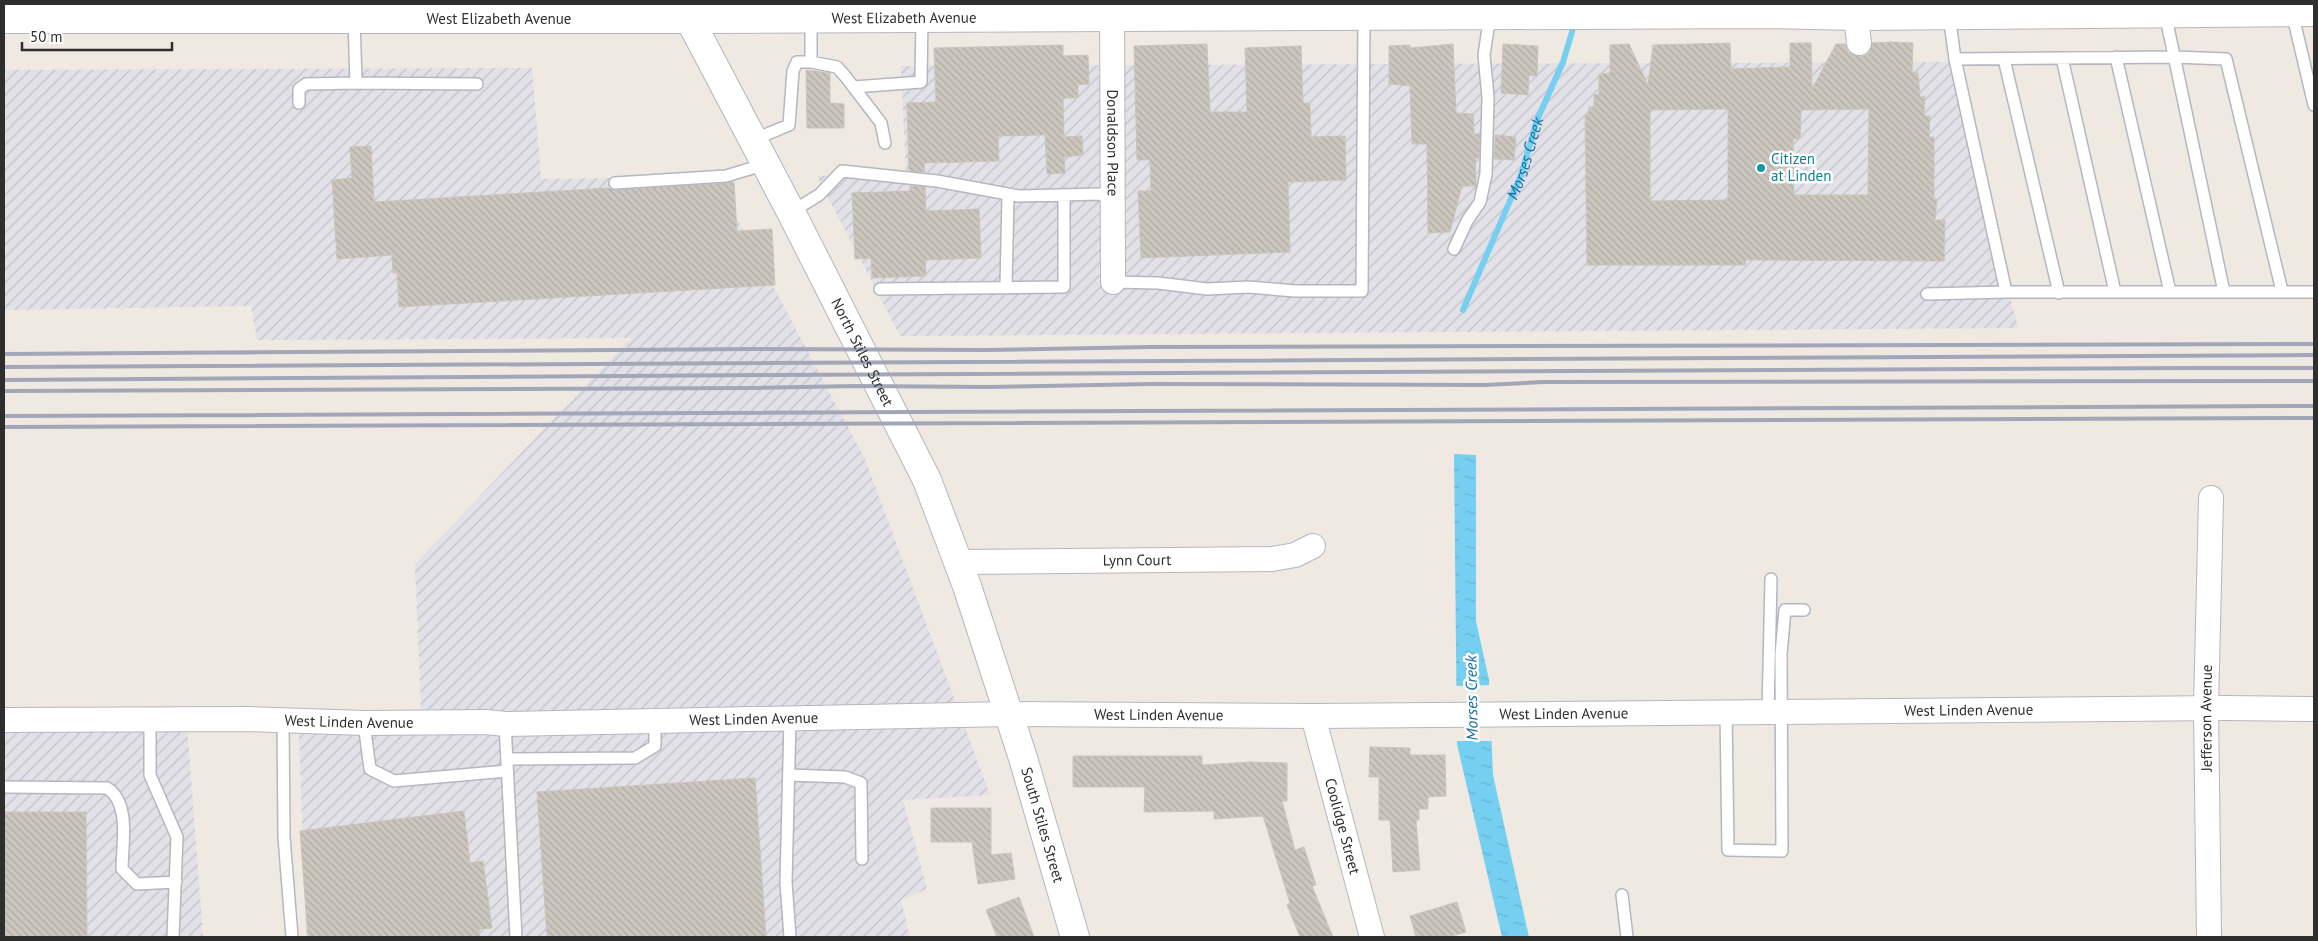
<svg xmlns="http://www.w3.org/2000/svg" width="2318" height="941" viewBox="0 0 2318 941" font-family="'PT Sans',sans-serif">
	<defs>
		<pattern id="industrial-furrows" width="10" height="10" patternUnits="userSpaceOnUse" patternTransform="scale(1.25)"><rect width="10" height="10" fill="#e3e1e8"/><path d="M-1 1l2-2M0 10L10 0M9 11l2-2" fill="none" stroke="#c3c1c7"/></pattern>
		<pattern id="water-ripples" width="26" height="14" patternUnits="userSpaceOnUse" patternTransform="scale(1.25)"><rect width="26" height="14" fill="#75cff0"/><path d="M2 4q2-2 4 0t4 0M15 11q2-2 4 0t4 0" fill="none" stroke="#66b2ce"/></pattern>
		<pattern id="building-back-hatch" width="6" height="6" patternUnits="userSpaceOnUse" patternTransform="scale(1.25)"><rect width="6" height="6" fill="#cbc7bf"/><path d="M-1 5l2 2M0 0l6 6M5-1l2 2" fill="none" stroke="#afaba4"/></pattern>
	</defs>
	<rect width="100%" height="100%" fill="#efe9e1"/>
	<path fill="url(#industrial-furrows)" d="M1949 62 2018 328 900 336 817 176 906 174 901 66Z
		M532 68 541 179 715 177 865 459 990 795 903 800 927 889 901 900 910 937H306L299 734H422L415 564 631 338 257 340 251 306 4 310V70Z
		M4 724H187L203 937H4Z"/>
	<path fill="url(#water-ripples)" d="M1454 454 1476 455V621L1489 680 1493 775 1529 937H1502L1457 744Z"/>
	<path fill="#efe9e1" d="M1491 685 1492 741H1454V686Z"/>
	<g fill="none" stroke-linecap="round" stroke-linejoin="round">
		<path stroke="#75cff0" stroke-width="6" id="s1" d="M1463 310 1521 175 1537 120 1563 62 1575 22"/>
	</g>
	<path fill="url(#building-back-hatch)" stroke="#cbc5ba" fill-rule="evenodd" d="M1892 42 1913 43 1912 72 1918 73 1920 97 1925 96 1924 116H1930L1929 137H1934V199H1937L1935 220H1945L1944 261 1746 260 1745 265H1587L1585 115H1588L1589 107H1594V95L1599 94V74L1610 73V45L1629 44 1648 85 1653 45 1730 43 1731 69 1790 67V43H1811L1812 89 1836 44H1845L1848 52 1860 57 1868 54 1872 43ZM1728 109V200L1650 201V110ZM1869 109 1868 195H1794L1793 139H1800L1801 110Z
		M1207 44 1210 112H1247L1245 48 1301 46 1303 103H1310L1311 137 1345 136 1346 180 1288 182 1290 252 1141 258 1138 191H1151L1150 160H1137L1134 46Z
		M1453 44 1456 113 1473 114 1474 134H1480L1479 158H1475L1476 183V186H1462L1450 232 1428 233 1427 144H1412L1410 86 1389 84V46L1410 45V48Z
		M1503 44 1538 46 1537 76 1529 75 1528 95 1501 93Z
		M1063 45V56L1088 55 1089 84 1078 85V98H1063L1064 137 1082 136 1083 155 1064 157 1065 173 1047 174 1045 135 998 136 999 161 924 163 925 172 909 171 907 103 936 102 934 48Z
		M806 70 830 73V103L844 104V128H807Z
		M1495 135 1516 137 1514 160 1494 159Z
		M371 146 374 202 609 188 615 190 734 182 737 231 772 229 775 285 399 307 397 273H393L392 255 337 259 332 180 352 178 350 147Z
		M910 186 925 187 926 211 979 209 981 258 925 260 926 276 872 278 871 258 855 259 852 193 910 191Z
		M1370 747 1410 748V755H1445L1446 796 1428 797V809H1419V820H1416L1420 870 1393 872 1390 820H1379V777H1369Z
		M1073 756H1202V765L1251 762 1287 763V801H1282L1295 850 1304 847 1316 885 1312 886 1333 937H1300L1287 905 1290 903 1263 816 1214 819V811L1144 812 1145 787H1073Z
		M755 778 766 937H547L537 792Z
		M931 808H991V855L1011 853 1015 879 978 884 972 842H931Z
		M464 811 470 863 483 861 492 928 479 929 480 937H308L300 831Z
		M4 812H86L87 937H4Z
		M1019 897 1034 937H997L986 910Z
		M1457 902 1466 932 1448 937H1416L1410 916Z"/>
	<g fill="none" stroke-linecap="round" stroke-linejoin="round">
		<defs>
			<path id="lane" d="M2292 12 2314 105
				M2165 13 2224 292
				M1949 15 1955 59 2006 292H2314
				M354 18 356 83 477 84
				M811 18V62L837 67 845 76 881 123 885 143
				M2116 57 2170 292
				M2062 58 2115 292
				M1955 59 2175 57 2226 59 2282 291
				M2004 59 2059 293
				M854 87 921 82 922 17
				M299 103V89L306 84 356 83
				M753 140 789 125 793 71 797 62H811
				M615 183 726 176 766 164
				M791 212 819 195 842 171 937 181 1019 196 1100 194 1113 201
				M1454 249 1467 221 1480 202 1486 174 1488 97 1484 55 1490 15
				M1113 282 1158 283 1207 289 1248 287 1295 291H1362L1364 15
				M1006 288 1008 194
				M880 289 1064 287V195
				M1927 294 2006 292
				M1726 712 1728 850 1782 851 1781 654 1785 610H1804
				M1768 712 1771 579
				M150 719V775L177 837 173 937
				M283 720 284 837 292 937
				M364 723 370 769 394 781 507 771
				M505 724 516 937
				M507 759 635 758 655 746V722
				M789 775 845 777 861 783 862 859
				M4 787 107 788C131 803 122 845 122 869L137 884 176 882
				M1622 895 1627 937
				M790 937 786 882 790 720"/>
			<g id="street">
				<path id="s2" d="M1112 4 1113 282"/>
				<path d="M1856 16 1859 43"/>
				<path id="s3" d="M958 562 1272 559 1295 555 1313 546"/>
				<path id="s4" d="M1313 716 1372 937"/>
				<path id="s5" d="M4 720 248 719 364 723 486 722 505 724 1009 714 1313 716 2226 708 2314 709"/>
				<path id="s6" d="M2209 937 2206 708 2211 498"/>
			</g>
			<g id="secondary">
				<path id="s7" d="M683 7 791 212 927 480 967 586 1023 758 1075 937"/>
				<path id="s8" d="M4 19H690L1768 14 1856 16 2314 12"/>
			</g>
		</defs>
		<use href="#lane" stroke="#b4b7c1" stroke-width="14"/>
		<use href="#street" stroke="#b4b7c1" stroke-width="26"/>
		<use href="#secondary" stroke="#b4b7c1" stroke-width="30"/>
		<use href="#lane" stroke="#fff" stroke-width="11"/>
		<use href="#street" stroke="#fff" stroke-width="24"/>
		<use href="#secondary" stroke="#fff" stroke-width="28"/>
		<path stroke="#a3a6b8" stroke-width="4" d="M4 354 756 349 986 350 1150 347 2314 344
			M4 367 2314 355
			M4 380C774 376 1544 367 2314 368
			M4 391 755 388 855 386 987 387 1151 384 1485 385 1543 382 2314 381
			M4 416 2314 406
			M4 427 2314 418"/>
	</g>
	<circle fill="#0f9aa8" stroke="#fff" stroke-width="2" cx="1761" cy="168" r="5"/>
	<g text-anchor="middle" stroke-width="5" stroke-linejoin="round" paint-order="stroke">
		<g font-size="15" fill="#2e2e2e" stroke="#fff">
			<text dy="5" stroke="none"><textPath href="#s8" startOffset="900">West Elizabeth Avenue</textPath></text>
			<text dy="5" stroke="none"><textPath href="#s8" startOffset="495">West Elizabeth Avenue</textPath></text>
			<text dy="5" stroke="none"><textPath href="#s2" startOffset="139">Donaldson Place</textPath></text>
			<text dy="5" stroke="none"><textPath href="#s7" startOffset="389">North Stiles Street</textPath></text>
			<text dy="5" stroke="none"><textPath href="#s3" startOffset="179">Lynn Court</textPath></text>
			<text dy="5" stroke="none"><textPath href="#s5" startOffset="1965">West Linden Avenue</textPath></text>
			<text dy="5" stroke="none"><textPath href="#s5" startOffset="1560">West Linden Avenue</textPath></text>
			<text dy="5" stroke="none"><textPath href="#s5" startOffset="1155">West Linden Avenue</textPath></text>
			<text dy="5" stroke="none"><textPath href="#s6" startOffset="219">Jefferson Avenue</textPath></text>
			<text dy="5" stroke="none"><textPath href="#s5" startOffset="750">West Linden Avenue</textPath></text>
			<text dy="5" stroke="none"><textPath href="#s5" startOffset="345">West Linden Avenue</textPath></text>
			<text dy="5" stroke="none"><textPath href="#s7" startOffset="896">South Stiles Street</textPath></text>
			<text dy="5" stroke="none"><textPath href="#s4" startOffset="114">Coolidge Street</textPath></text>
		</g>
		<g font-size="15" fill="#0d838f" stroke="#fff" text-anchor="start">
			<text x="1771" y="164">Citizen<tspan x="1771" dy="17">at Linden</tspan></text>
		</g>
		<g font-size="16" font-style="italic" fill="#0d6fa3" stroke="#fff">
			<text dy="6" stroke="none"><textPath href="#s1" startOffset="164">Morses Creek</textPath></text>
			<text transform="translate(1471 698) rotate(-91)" y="6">Morses Creek</text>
		</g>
	</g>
	<rect width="2318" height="941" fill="none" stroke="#2e2e2e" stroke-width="10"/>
	<path d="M22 42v8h150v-8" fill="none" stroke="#2e2e2e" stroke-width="2.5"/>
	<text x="30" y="42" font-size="15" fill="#2e2e2e" stroke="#ffffff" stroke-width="4" paint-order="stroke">50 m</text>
</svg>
